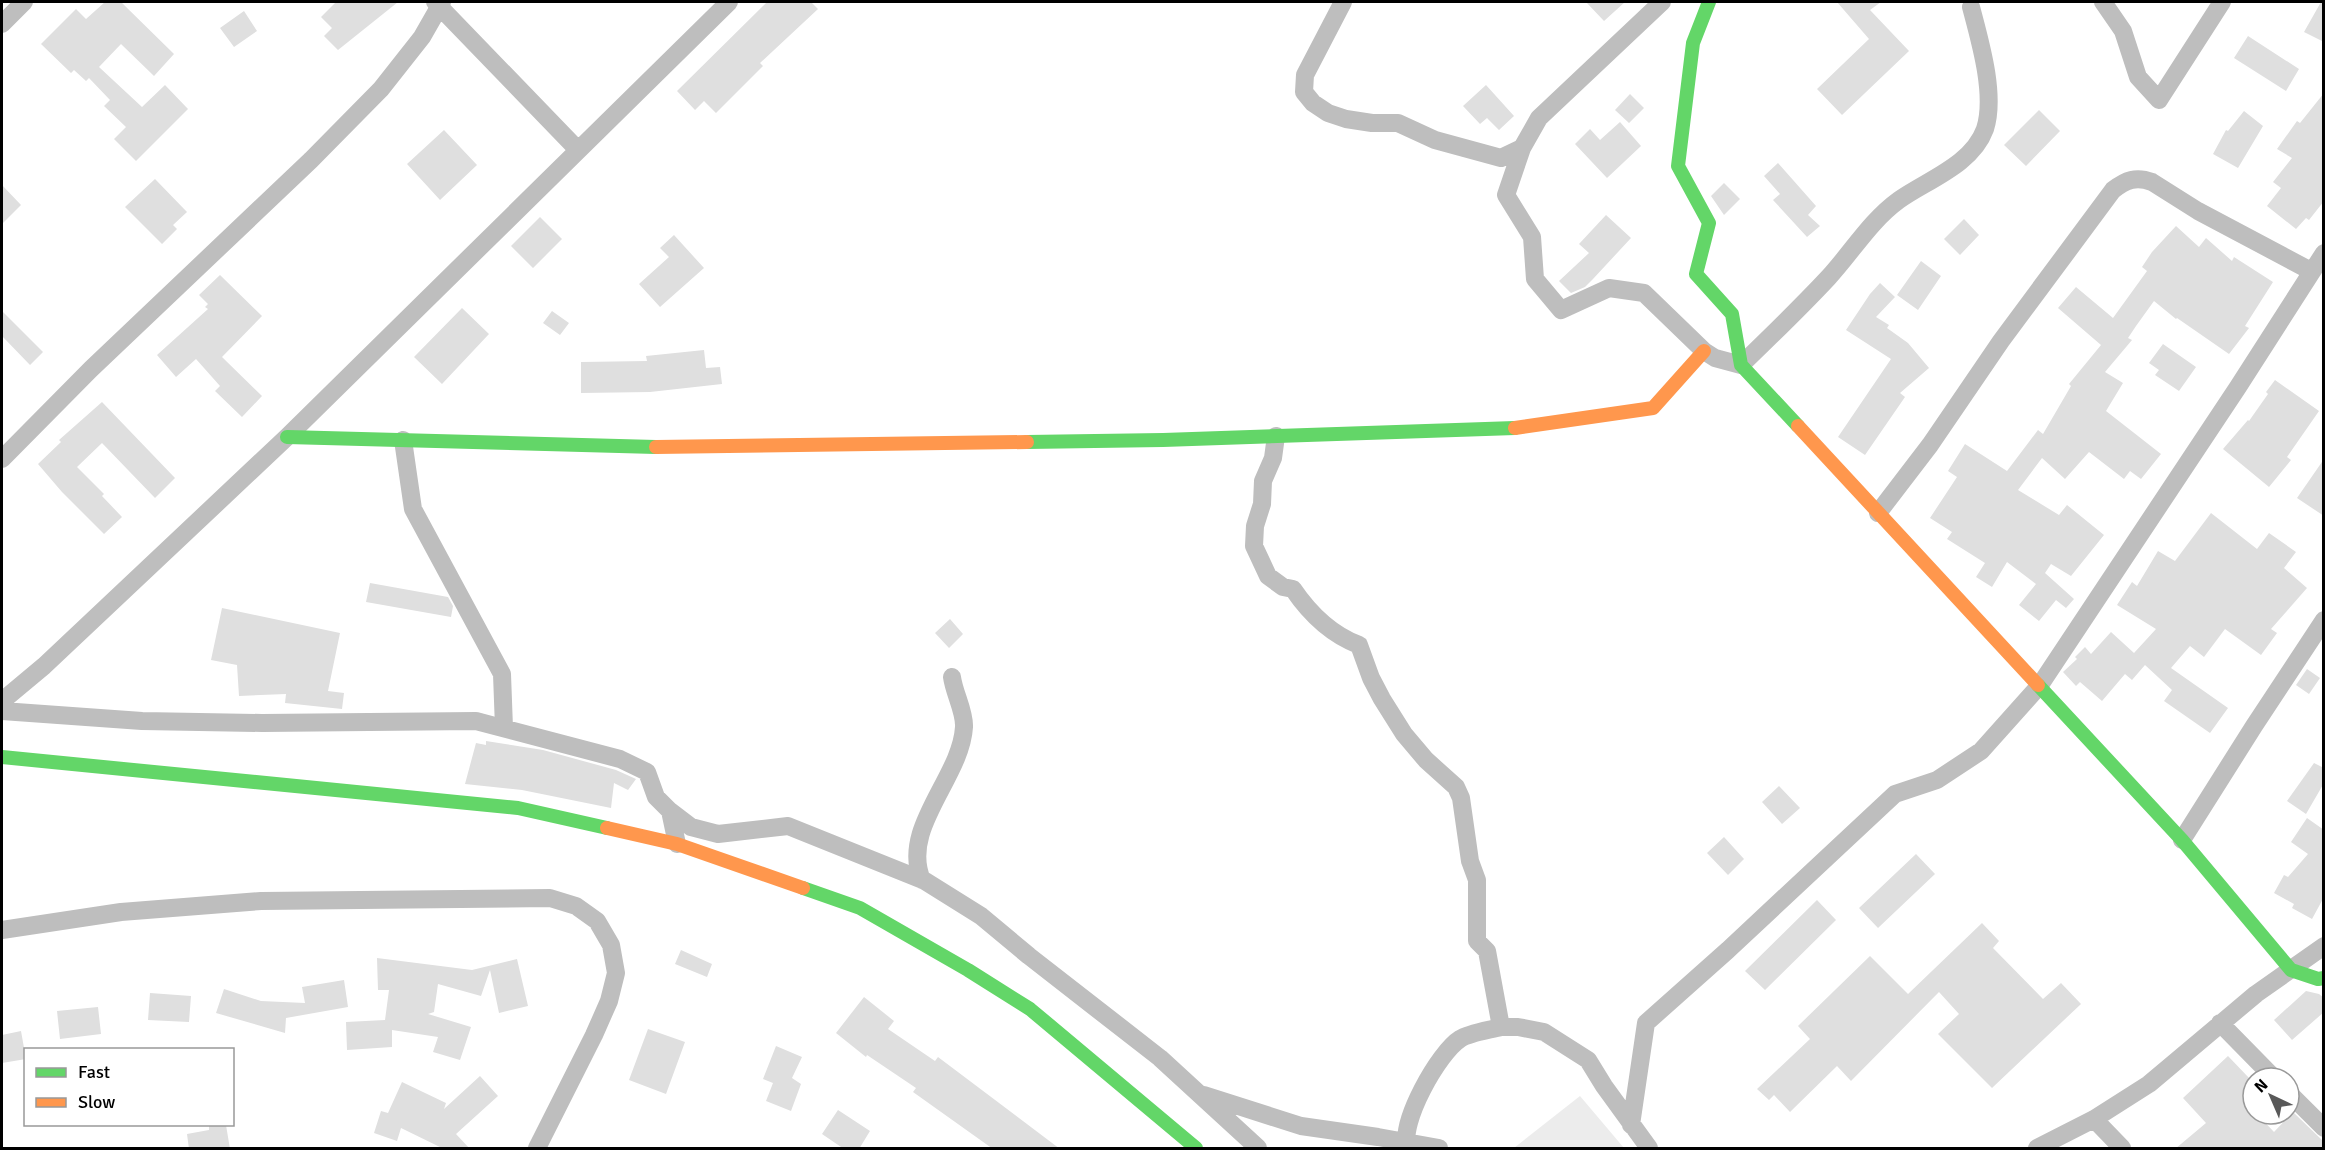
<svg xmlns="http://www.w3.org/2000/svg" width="2325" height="1150" viewBox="0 0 2325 1150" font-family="Signika,sans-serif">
	<rect width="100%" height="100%" fill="#fff"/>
	<path fill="#ececec" d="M1580 1096 1624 1148H1514Z"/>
	<path fill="#dfdfdf" d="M105 2H121L174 54 154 76 121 44 99 67 142 107 165 85 188 109 136 161 114 139 126 127 104 106 110 100 89 78 86 81 74 70 71 73 41 44 76 9 86 19Z
		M336 2H398L338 50 324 36 332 28 321 17Z
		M767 2H811L818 9 760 63 763 66 716 113 704 101 695 110 677 91Z
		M1586 2H1625L1604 21Z
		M1837 2H1881L1870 10 1909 51 1842 115 1817 89 1869 39Z
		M2321 2H2324V42L2304 32Z
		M244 11 257 31 234 47 220 28Z
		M2248 36 2299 69 2286 91 2234 58Z
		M1486 85 1514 116 1499 130 1487 118 1480 124 1463 106Z
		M2324 93V201L2309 220 2306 218 2296 229 2267 206 2281 188 2273 182 2292 158 2277 149 2297 121 2300 123Z
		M1630 94 1644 108 1629 123 1615 110Z
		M2039 110 2060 131 2026 166 2004 145Z
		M2244 111 2263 126 2238 168 2213 154 2226 130 2228 131Z
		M1620 122 1641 146 1607 178 1575 144 1590 129 1600 140Z
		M444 130 477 165 440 200 407 164Z
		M1778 163 1816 206 1808 215 1820 226 1807 237 1773 200 1780 194 1764 176Z
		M155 179 187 212 173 225 177 229 162 244 125 207Z
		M1724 183 1740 199 1724 215 1711 196Z
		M2 185 21 205 2 224Z
		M1606 215 1631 238 1593 279 1585 287 1571 293 1559 281 1589 253 1579 244Z
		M540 217 562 239 533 268 511 246Z
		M1964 219 1979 235 1960 255 1944 239Z
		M2176 226 2199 247 2206 238 2232 261 2234 257 2273 282 2245 326 2249 328 2229 354 2177 318 2176 319 2154 301 2136 326 2128 338 2132 340 2105 372 2123 383 2106 411 2161 454 2141 479 2130 471 2124 479 2089 452 2065 479 2042 458 2018 490 2059 515 2067 505 2104 535 2071 576 2051 564 2045 573 2074 599 2066 608 2056 600 2039 621 2019 605 2036 584 2007 562 1992 587 1976 577 1985 563 1947 539 1952 532 1930 518 1957 477 1948 471 1965 444 2007 471 2038 430 2043 434 2071 386 2069 384 2101 345 2058 308 2076 287 2113 318 2147 271 2142 267 2152 252Z
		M674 235 704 268 660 307 639 284 669 257 660 248Z
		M1921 261 1941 276 1918 310 1897 295Z
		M220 275 262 316 222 357 262 396 242 417 215 391 220 386 196 359 176 377 157 355 208 309 205 307 208 304 199 295Z
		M1880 283 1895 297 1876 317 1889 325 1887 328 1908 343 1929 368 1900 393 1905 397 1865 455 1838 437 1891 359 1846 330 1870 294Z
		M462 308 489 334 442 384 414 357Z
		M2 311 43 352 30 365 2 336Z
		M552 311 569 323 560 335 543 323Z
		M2163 344 2196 367 2179 391 2155 375 2159 370 2149 363Z
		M704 350 706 368 720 367 722 384 650 392 581 393V362L647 361 646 356Z
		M2275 380 2319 411 2287 457 2291 460 2269 487 2223 449 2248 420 2249 421 2268 394 2266 392Z
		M102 402 175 478 155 498 102 443 77 467 104 494 102 496 122 517 104 534 62 492 38 464 61 442 59 440Z
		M2324 459V516L2297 498Z
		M2211 513 2257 549 2269 533 2296 552 2284 568 2307 588 2271 629 2277 633 2261 655 2225 629 2204 657 2190 646 2171 668 2228 708 2210 733 2164 701 2172 690 2145 665 2132 680 2125 674 2102 701 2080 682 2076 686 2063 672 2077 659 2075 657 2085 647 2091 654 2111 632 2134 653 2156 629 2117 605 2132 582 2137 586 2158 551 2175 561Z
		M370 583 448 597 453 606 451 617 366 602Z
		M222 608 340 633 328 691 344 693 342 709 285 703 286 694 239 696 237 665 211 660Z
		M950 619 963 634 949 648 935 633Z
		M2307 669 2320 678 2309 694 2296 685Z
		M486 741 543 750 616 770 636 779 628 790 614 783 611 808 522 790 465 784 476 743 486 745Z
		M2314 763 2324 768V783L2306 814 2287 801Z
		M1779 786 1800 808 1782 824 1762 802Z
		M2307 818 2324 830V897L2312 919 2292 908 2294 904 2274 893 2284 875 2288 877 2308 854 2291 842Z
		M1724 837 1744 859 1728 875 1707 853Z
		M1916 854 1935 874 1878 928 1859 908Z
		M1817 900 1836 920 1765 990 1745 971Z
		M1982 923 1999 941 1993 948 2043 999 2061 983 2081 1004 1992 1088 1938 1034 1959 1014 1939 992 1851 1081 1837 1066 1790 1112 1774 1095 1769 1100 1757 1089 1810 1039 1798 1026 1870 956 1908 994Z
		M681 950 712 964 707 977 675 964Z
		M377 958 472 970 517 959 528 1006 499 1013 490 970 481 996 438 984 434 1012 428 1014 471 1027 460 1060 433 1052 438 1037 392 1030V1047L347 1050 346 1022 385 1020 389 990H378Z
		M344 980 348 1007 286 1018 285 1033 216 1013 224 989 261 1001 305 1003 302 987Z
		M2306 991 2319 994 2324 998V1012L2292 1040 2274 1020Z
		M150 993 191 996 189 1022 148 1020Z
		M864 997 894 1021 888 1029 935 1061 938 1057 1060 1149H993L913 1092 916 1088 867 1055 866 1057 836 1033Z
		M98 1007 101 1034 60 1039 57 1011Z
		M648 1029 685 1042 666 1094 629 1080Z
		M21 1031 26 1059 2 1063V1035Z
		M776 1046 802 1057 792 1078 801 1084 791 1111 766 1101 773 1083 763 1079Z
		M2228 1056 2250 1079 2244 1085 2253 1095V1114H2257L2274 1132 2293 1112 2324 1142V1149H2175L2206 1123 2183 1098Z
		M480 1076 498 1096 456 1134 470 1149H444L401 1128 397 1141 374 1133 381 1111 388 1113 402 1082 446 1103 444 1109Z
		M838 1110 870 1131 859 1149H844L822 1134Z
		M209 1125H226L230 1149H189L187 1134 209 1130Z"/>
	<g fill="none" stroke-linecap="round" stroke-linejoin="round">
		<path stroke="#bebebe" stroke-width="18" d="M435 2 578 150
			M1343 2 1305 75 1304 92 1313 103 1328 113 1346 119 1372 123H1398L1435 140 1501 158 1522 148 1506 195 1532 237 1535 279 1561 310 1609 288 1644 293 1704 351 1715 358 1741 365C1770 337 1800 308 1828 278 1852 252 1870 221 1899 200 1927 180 1972 165 1985 129 1996 95 1980 41 1971 7
			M2103 2 2123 31 2138 77 2159 100 2222 2
			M2 24 24 2
			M1522 148 1539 118 1662 2
			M1276 436 1273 458 1263 481 1262 504 1255 526 1254 546 1268 576 1283 587 1293 589C1310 614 1330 634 1359 645L1371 678 1382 699 1404 734 1426 760 1456 787 1461 798 1470 861 1477 880V941L1487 951 1501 1027C1490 1030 1469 1033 1460 1039 1439 1052 1398 1124 1408 1148
			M403 440 413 509 502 674 504 728
			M2 459 91 369 311 160 381 89 422 37 442 2
			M1878 513 1930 445 2001 341 2113 190C2126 180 2136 176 2152 182L2198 211 2311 271
			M2 701 44 666 287 437 729 2
			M2 711 142 721 262 723 476 721 620 759 647 772 656 797 670 811 677 844
			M670 811 691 827 718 834 788 826 925 881 981 916 1029 956 1160 1058 1258 1148
			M2182 840 2254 726 2324 620
			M922 880C900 828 961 778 964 727 965 712 954 693 952 677
			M2 930 121 912 261 901 550 898 576 906 597 921 611 945 616 973 609 1001 594 1035 537 1148
			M2220 1023 2274 1078
			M1501 1027H1518L1544 1032 1588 1060 1604 1086 1649 1148
			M2289 1093 2324 1128
			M1204 1095 1301 1126 1378 1137 1439 1148
			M2094 1119 2122 1148
			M1631 1125 1646 1023 1728 950 1895 794 1937 780 1981 751 2040 685 2238 387 2324 253
			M2037 1148 2094 1119 2149 1084 2256 994 2324 946"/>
		<path stroke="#63d668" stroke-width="14" d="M1709 2 1693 43 1678 166 1709 223 1696 274 1732 314 1741 365 1798 426
			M287 437 656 447
			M1027 442 1163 440 1515 428
			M2038 685 2182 840 2291 970 2318 979 2324 978
			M2 757 518 808 607 828
			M803 888 860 908 968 970 1030 1009 1196 1148"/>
		<path stroke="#ff974d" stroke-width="14" d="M1798 426 2038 685
			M1515 428 1653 408 1704 351
			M656 447 1027 442
			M607 828 677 844 803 888"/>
	</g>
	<rect width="2325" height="1150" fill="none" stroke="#000000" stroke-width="6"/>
	<rect x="24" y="1048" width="210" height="78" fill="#ffffff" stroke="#999999" stroke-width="1.5"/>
	<rect x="36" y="1068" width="30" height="9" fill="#63d668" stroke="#999999" stroke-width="1.5"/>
	<text x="78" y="1078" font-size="18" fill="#000000">Fast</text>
	<rect x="36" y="1098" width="30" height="9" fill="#ff974d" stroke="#999999" stroke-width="1.5"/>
	<text x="78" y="1108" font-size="18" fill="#000000">Slow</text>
	<g transform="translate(2271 1096) rotate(316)"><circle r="28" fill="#ffffff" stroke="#999999" stroke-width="1.5"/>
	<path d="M0-4.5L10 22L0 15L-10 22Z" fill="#595959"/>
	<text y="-9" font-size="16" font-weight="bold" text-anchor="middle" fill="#000000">N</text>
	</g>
</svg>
